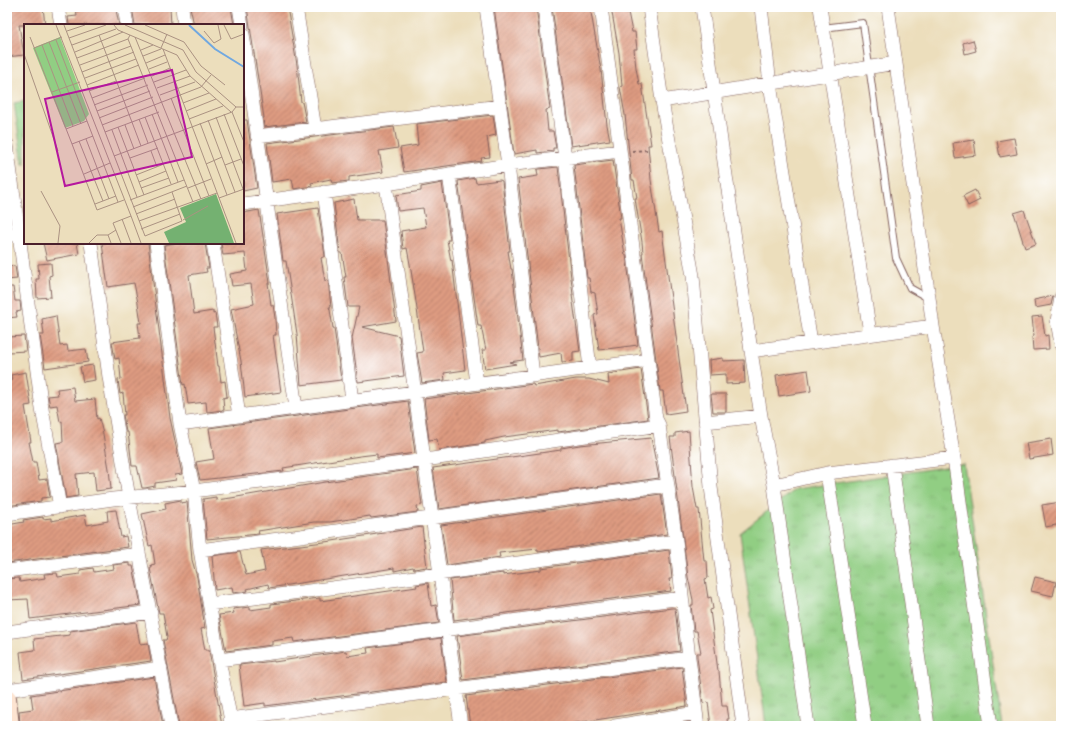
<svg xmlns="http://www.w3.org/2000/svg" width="1068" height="733" viewBox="0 0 1068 733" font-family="Sriracha,sans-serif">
	<defs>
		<pattern id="grass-tufts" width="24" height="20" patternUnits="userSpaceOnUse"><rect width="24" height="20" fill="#91ce83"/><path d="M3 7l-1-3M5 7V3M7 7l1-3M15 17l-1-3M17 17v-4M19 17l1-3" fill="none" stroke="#7fb071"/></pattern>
		<pattern id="building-hatch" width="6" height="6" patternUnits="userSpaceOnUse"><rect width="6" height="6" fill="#de9b81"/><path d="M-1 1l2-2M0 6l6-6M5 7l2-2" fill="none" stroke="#b67e6a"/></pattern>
	</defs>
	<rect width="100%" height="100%" fill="#fff"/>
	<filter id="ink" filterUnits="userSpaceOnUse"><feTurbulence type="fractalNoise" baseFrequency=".025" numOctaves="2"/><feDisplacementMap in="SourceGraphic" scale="8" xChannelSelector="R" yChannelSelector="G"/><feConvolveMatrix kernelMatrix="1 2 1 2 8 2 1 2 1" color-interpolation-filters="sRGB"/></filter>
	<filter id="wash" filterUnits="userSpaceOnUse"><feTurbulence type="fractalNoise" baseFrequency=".012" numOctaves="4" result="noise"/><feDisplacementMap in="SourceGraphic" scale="16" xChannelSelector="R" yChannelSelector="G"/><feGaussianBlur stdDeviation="0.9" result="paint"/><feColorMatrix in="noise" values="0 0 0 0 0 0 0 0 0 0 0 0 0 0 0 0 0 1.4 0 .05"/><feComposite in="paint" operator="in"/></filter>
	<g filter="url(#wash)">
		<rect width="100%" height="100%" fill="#ecdebc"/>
		<path fill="url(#grass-tufts)" stroke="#6e7657" d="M964 464 1002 726H766L740 533 795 489Z"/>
		<path fill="#91ce83" stroke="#6e7657" d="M25 101V164H23L14 103Z"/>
		<g id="blocks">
			<path fill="url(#building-hatch)" d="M7 7H43L45 25H19L24 55 7 57Z
				M76 7H112L113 10H116L119 25H69L68 17 77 16Z
				M132 7H170L171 25H135Z
				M190 7H231L234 25H194Z
				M247 7H287L297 65 301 102H302L306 122 264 127 263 118H264Z
				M494 7H536L550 109 546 110 548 131H553L556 148H553V151L537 153V150L514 154Z
				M552 7H590L601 70 607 125 610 140 571 146Z
				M611 7H627L632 32H635L637 49H634L636 68 639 84H642L651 145H648L651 180 659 232 662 231 686 411 666 414 663 391H660L642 253H643L642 242 635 198H637L634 180H632L625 115 620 87 622 86 619 53Z
				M973 40 976 51 965 54 963 43Z
				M493 115 496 135 487 137 490 157 481 158 482 161 404 172 400 148 418 145 416 124Z
				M243 120H247L257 188 243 191Z
				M394 127 398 148 379 151 383 172 349 177V181L332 183 331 179 311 183 312 186 294 189 292 179 272 182 267 143Z
				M1014 138 1017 154 1000 157 997 141Z
				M974 140 976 155 955 158 953 143Z
				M613 160 621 218H619L625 255H626L638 345 599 350 594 315 598 314 595 293 591 292 589 278H587L574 165Z
				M558 167 573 295H572L580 351 573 352V361L562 362 561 353 539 357 518 179 538 176 537 170 539 169Z
				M475 178 476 183 500 180 502 181 510 251H508L511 269H512L523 360 509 362 516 364 485 369 482 350H486L481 326H478L458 181Z
				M442 183 450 240H447L451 261 452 260 465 370 444 373 445 380 422 383 417 353 423 352 416 302 410 264 407 248 403 249 401 231 426 227 423 208 398 211 396 195 421 191V187Z
				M975 190 980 200 968 206 963 196Z
				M354 199 357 220H383L396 321 362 327 399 336 404 376 358 382 352 338 359 307H348L344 277H346L342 253H340L334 203Z
				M318 208 325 256 321 258 325 281 328 280 331 307H329L330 310 333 328H334L341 380 301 385 297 334 286 261H283L277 214Z
				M259 210 270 283H268L271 305H273L275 318 276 335H273L281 392 245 397 241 361 231 309 254 304 251 284 232 286 230 274 247 271 245 253 223 255 221 243H244L243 213Z
				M1024 210 1036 244 1025 248 1014 213Z
				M43 243H77L79 254 47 260Z
				M102 243H148L170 418 182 474 175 475 176 480 155 483V486L145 488H142L137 466H132L128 432H126L123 415H125L123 393 120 394 118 380 121 379 119 358 115 359 112 342 140 338 138 323H141L138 303 134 283 108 287Z
				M176 243H205L209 268H206L207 272 189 275 194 314 213 311V314L215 313 217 327H213L218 366H219L221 382 225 381 227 397 223 398 224 410 207 412 206 402 188 404 185 384 183 385 164 245Z
				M51 263 52 275 49 276 51 297 37 298 36 279H39L38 264Z
				M15 266 17 279 7 280V267Z
				M7 287H13L15 301H20L21 311 16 312 17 317 7 318Z
				M1053 296 1051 305 1035 308 1034 300Z
				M56 316 60 346 67 345 68 351 86 349 88 362 45 368 40 335H44L42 319Z
				M1042 316 1045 336 1048 335 1049 349 1033 350 1032 337 1034 336 1032 317Z
				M24 336 26 351 9 352 8 337Z
				M723 358V361L744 360 745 383 726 384V374L710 375 709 360Z
				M93 365 95 380 83 382 80 367Z
				M641 369 648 419 558 432V430L504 437 485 441V443L439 450 437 439 429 440 424 399 533 384 534 386 576 379H589L609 384 608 374Z
				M808 370 811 391 779 396 776 375Z
				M26 372 31 405 25 406 31 442H29L33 462H36L39 480 47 479 50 497 41 498V501L7 506V381H12L11 375Z
				M73 387 75 401 95 399 97 419 99 418 103 434 109 469 111 489 96 491 94 472 76 474 78 496 66 498 56 443 63 442 62 421 60 422 57 405 50 406 48 396 58 395 57 389Z
				M711 394H726V412H713Z
				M408 401 415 453 377 458V454L360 456 283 468 284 471 200 480 196 462 214 459 209 428Z
				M689 431 693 487 697 509H699L704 561H707L708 578 705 579 708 598 711 597 713 609 710 610 718 671H719L722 706H727L729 719H727L728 726H711L708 702 703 703 697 657V653H701L697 631H694L691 605H693V600L688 577 670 437H675V433Z
				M651 438 659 478 439 509 433 468 561 450V448L580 445Z
				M1051 439 1053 455 1029 459 1026 443Z
				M417 469 422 505 417 506 418 512 371 518 370 516 330 522H314L258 531 259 534 207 539 203 499 216 497V500L231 498 325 482Z
				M661 494 667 534 538 552V549L499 553 500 557 447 565 441 525Z
				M181 500V503L187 502 192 560 197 577 205 628 201 629 205 650H209L222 726H179L163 640H166L167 637 163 613H159L150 568H152L151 565 155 564 152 545 149 546 142 514 166 509 165 503Z
				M1061 502V524L1046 527 1042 505Z
				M116 510 121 537 126 536 128 547 7 563V525L24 522 23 520 43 517V519L51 518V521L85 515 87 525 108 521 107 511Z
				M422 527 427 567 414 569 413 567 394 571V568L269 588 268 584 247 589 248 591 233 593 232 587 215 590 212 556 240 552 246 575 265 571 261 550 332 541Z
				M669 550 672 579H669L671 591 454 620 450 580 503 573V575L541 570V568Z
				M130 563V566H133L141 605 30 619 28 599 7 600V579L19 578 20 582 45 578 44 574 57 573 58 577 80 574V570L93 568 94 572 114 569 113 565Z
				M1035 577 1056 582 1053 596 1031 591Z
				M428 583 431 606 436 605 439 623 294 642 293 638 272 641V645L226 651 219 615 234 613 233 609 250 607V610L271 607V604L320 598V601L417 587 416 585Z
				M672 608H675L680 651 463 680 457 636Z
				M136 622 140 644 148 643 151 661 23 679 20 652 35 650 34 639 70 635V631Z
				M441 638 447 682 265 706V703L244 706 239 665 274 661V662L346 651 347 656 368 653 367 648Z
				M682 667 687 706 556 726H470L466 696Z
				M154 677 163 726H20L19 711 33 709 31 695Z"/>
		</g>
	</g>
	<g filter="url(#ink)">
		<use href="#blocks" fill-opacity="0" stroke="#83625e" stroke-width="1"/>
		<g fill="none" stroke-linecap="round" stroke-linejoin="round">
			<defs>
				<path id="lane" d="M823 28 863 23 896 258 910 288 928 298"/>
				<path id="street" d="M58 7 61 25
					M124 7 127 25
					M182 7 184 25
					M239 7 242 25
					M296 7 315 129
					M486 7 508 165 533 375
					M544 7 565 158 590 368
					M601 7 656 419 659 425 676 541 689 658 698 726
					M649 7 662 101 693 276 711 487 743 726
					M702 7 751 351 761 416 774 485 808 726
					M761 7 770 84 811 342
					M820 7 870 333
					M888 7 933 326
					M243 34 296 408
					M662 101 896 63
					M257 136 500 106
					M7 144 42 409 60 507
					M449 174 477 383
					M386 184 461 726
					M324 192 352 400
					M243 204 386 184 508 165 620 151
					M7 235 25 233
					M91 243 109 377 129 498 171 726
					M156 243 180 424 194 491 200 550 219 660 232 726
					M213 243 239 416
					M1061 297 1057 321 1061 344
					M751 351 933 326 954 458 991 726
					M705 422 761 416
					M180 424 648 360
					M892 465 928 726
					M827 473 865 726
					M774 485 827 473 954 458
					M7 514 113 499 194 491 425 460 659 425
					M200 550 667 485
					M7 571 139 554
					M209 604 438 574 676 541
					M7 632 151 612
					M219 660 682 598
					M7 690 161 668
					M230 719 689 658
					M615 726 696 713"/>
				<path id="secondary" d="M7 698 10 726"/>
			</defs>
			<use href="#lane" stroke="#83625e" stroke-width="8"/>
			<use href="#street" stroke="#83625e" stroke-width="14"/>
			<use href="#secondary" stroke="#83625e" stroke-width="20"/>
			<path stroke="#83625e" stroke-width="2" stroke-dasharray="3 3" stroke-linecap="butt" d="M632 151 648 150"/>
			<use href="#lane" stroke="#fff" stroke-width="6"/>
			<use href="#street" stroke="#fff" stroke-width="13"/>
			<use href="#secondary" stroke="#fde4d1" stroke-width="18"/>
		</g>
	</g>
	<g transform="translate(24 24)">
		<rect width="220" height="220" fill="#ecdebc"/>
		<path d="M36 13 65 90 60 97 41 104 9 24Z" fill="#91ce83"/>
		<path d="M192 170 210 219H145L140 208 162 198 156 184Z" fill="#74b171"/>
		<path fill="none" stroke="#71a8e0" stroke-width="2" d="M165 1 191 25 220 43"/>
		<path fill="none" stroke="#ab9282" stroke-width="1" d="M32 1 107 192M40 1 45 14 82 1M90 1 94 6 153 31 166 52 207 88M101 1 159 26 172 48 212 83M121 1 160 18 177 42 201 61M200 1 207 15 220 10M43 7 61 1M180 7 190 19 197 15 194 1M75 11 117 122M6 13 48 120 69 112M111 13 177 175M45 14 121 212 158 197 148 168M104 15 169 178M32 16 94 178M25 18 57 100M18 21 49 102M48 21 92 5M10 24 38 13M137 24 143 10M139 25 212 219M117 26 129 21M51 28 99 8M0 30 34 127M119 32 137 25M53 34 104 15 106 11M122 39 141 31M56 41 107 22M125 45 143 38M58 48 110 28M128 52 146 44M61 54 112 35M130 58 162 46M63 61 115 41M133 64 166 52M65 67 92 57M28 68 56 58M136 71 171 58M68 74 121 54M147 74 185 172M159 79 185 69M70 81 124 61M73 87 126 67M162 87 192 75M208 88 220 118M128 90 154 158M200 90 220 142M121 93 147 160M192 93 219 165M75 94 129 73M115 95 124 119M165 95 199 82M184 96 211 168M176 99 203 171M78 101 177 63 187 51M101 101 110 125M94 103 120 171M42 105 63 97M88 106 113 173M81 108 135 88M62 115 85 175M55 117 79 177M48 120 73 186 100 176M127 127 133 143M90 132 208 88 212 83H220M106 134 134 124M182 140 198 133M201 141 217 135M60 150 86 139M112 151 140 140M115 158 142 147M117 164 145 154M164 164 187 155M17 167 36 202 34 219M195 174 220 165M106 176 160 156M71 180 92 172M109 183 163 162M112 190 151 175M98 195 107 219M159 196 184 182M115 197 193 169M117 205 156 190M65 219 73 211H84M87 219 84 211 92 206M97 219 89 199 107 192 117 219"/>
		<path fill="#b5179e" fill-opacity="0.15" stroke="#b5179e" stroke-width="2" d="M148 46 168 133 41 162 21 75Z"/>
		<rect width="220" height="220" fill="none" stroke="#4a1f2b" stroke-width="2"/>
	</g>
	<rect width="1068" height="733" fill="none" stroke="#fff" stroke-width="24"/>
</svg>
